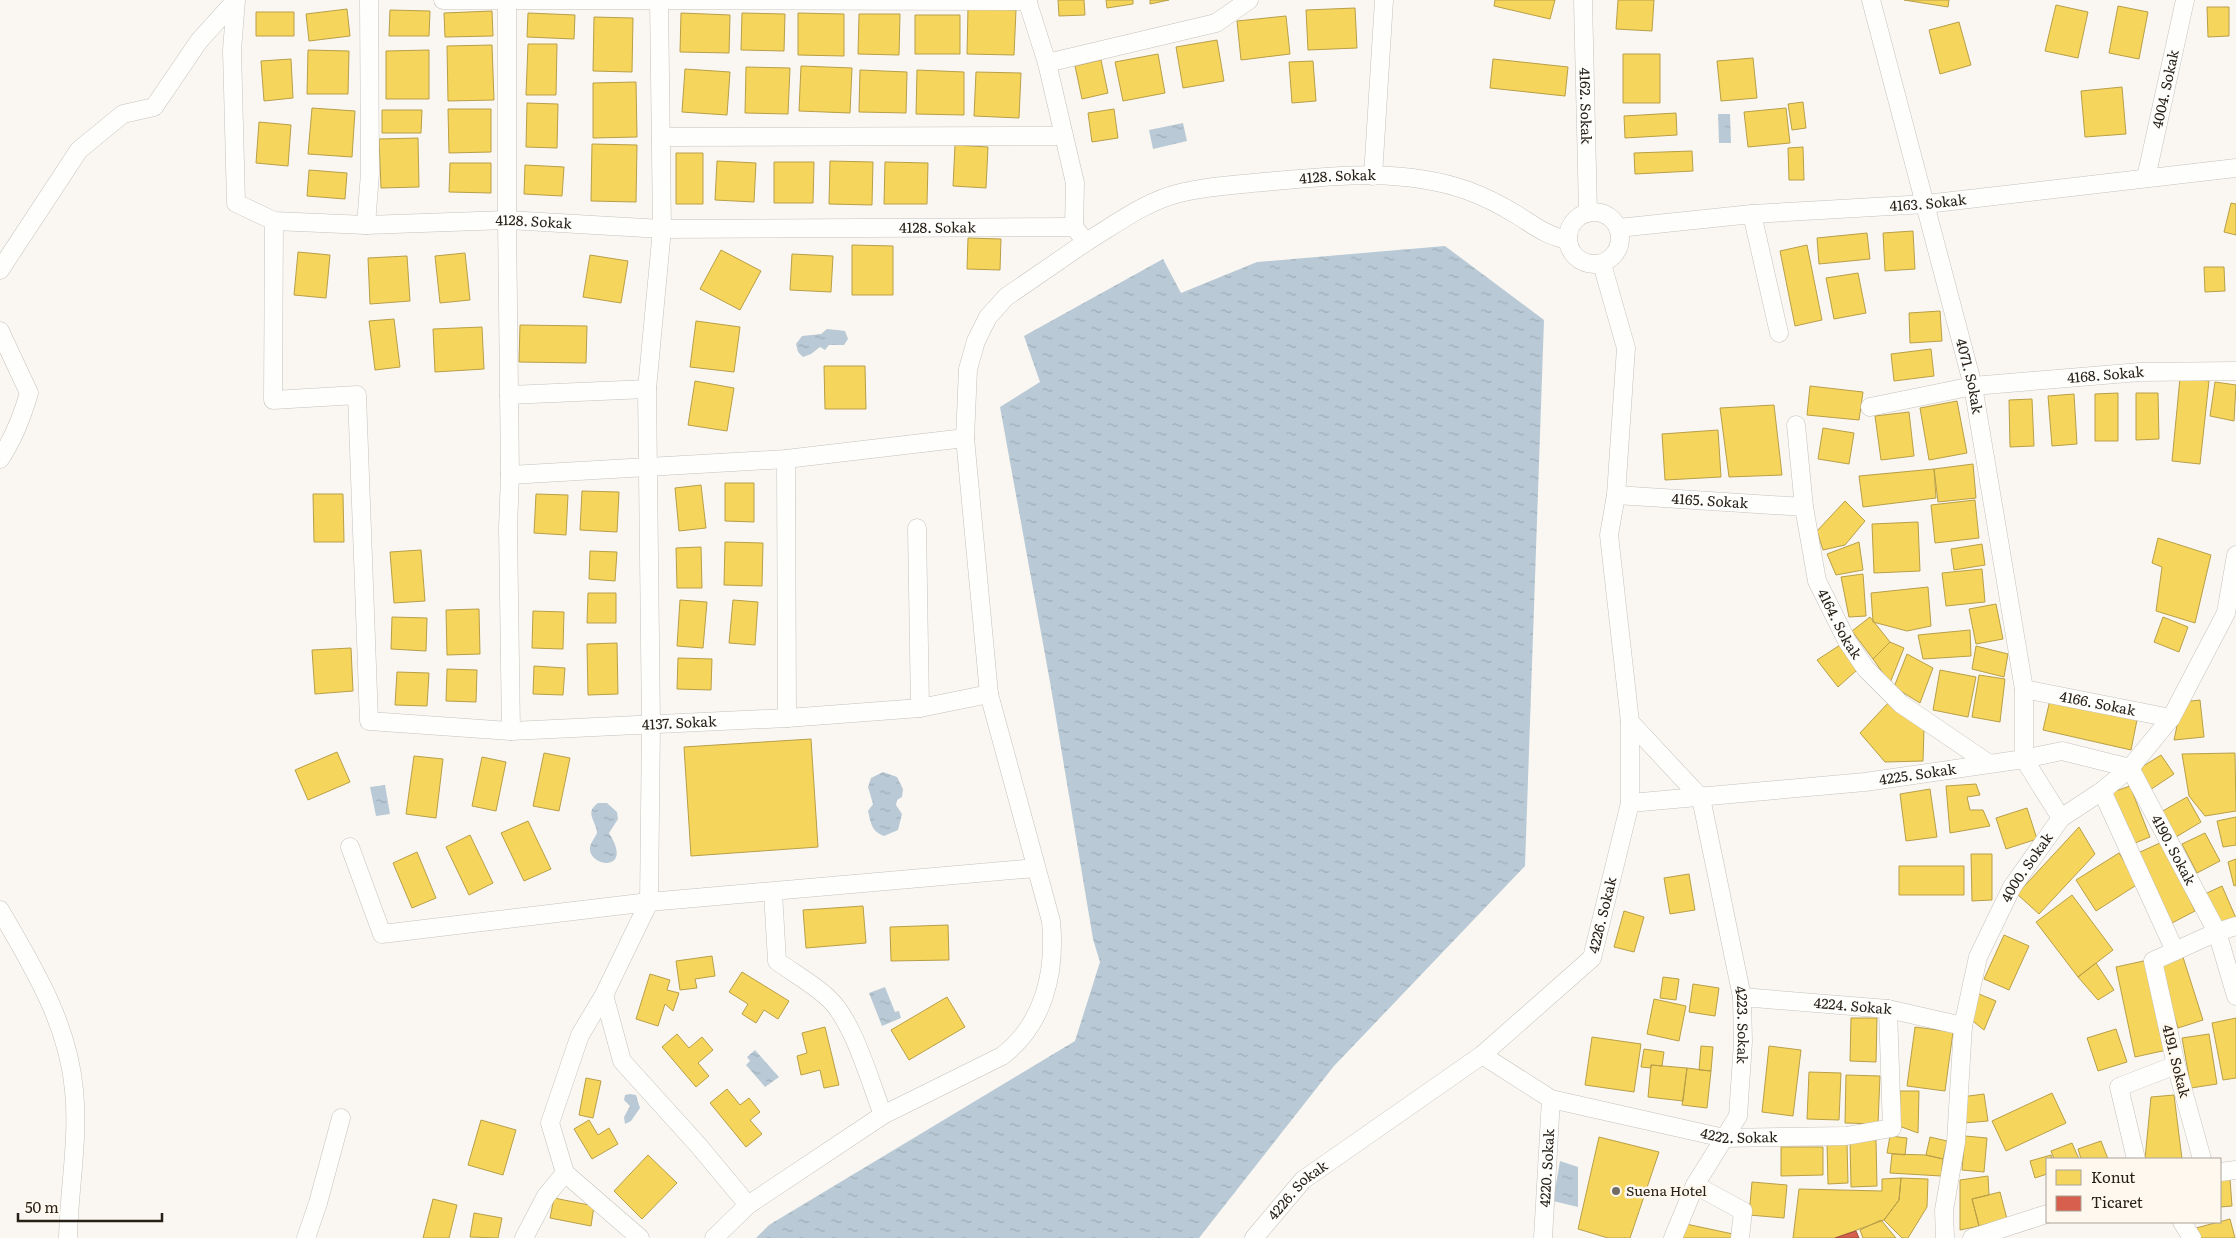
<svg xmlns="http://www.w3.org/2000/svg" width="2236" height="1238" viewBox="0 0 2236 1238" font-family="Literata,serif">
	<defs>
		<pattern id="water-ripples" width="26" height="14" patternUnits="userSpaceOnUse" patternTransform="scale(1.25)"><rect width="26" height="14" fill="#b9cad6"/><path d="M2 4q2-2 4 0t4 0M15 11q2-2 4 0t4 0" fill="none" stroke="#9fadb7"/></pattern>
	</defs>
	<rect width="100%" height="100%" fill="#faf7f2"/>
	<path fill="url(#water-ripples)" d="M1718 114H1730L1731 143H1719Z
		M1183 123 1187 141 1153 149 1149 130Z
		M1445 246 1544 320 1525 866 1334 1066 1199 1238H756L769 1225 1075 1041 1100 962 1093 939 1050 682 1000 407 1040 382 1024 336 1163 259 1181 293 1257 262Z
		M827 329 845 331 848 339 844 345H829L825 350 820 347 811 354 803 357 798 352 796 344 802 336 821 334Z
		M883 772 897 777 903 789 902 797 897 800 896 805 902 814 898 830 884 836C871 831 871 823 868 811L873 804 868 787 871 778Z
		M385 785 390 814 376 816 370 787Z
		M598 803H607L617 812 618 819 609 833C635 874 587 867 590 847 591 842 595 838 597 833 596 820 584 813 598 803Z
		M885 987 895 1012 899 1011 901 1018 882 1026 869 993Z
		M755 1050 779 1077 765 1087 746 1065 750 1061 747 1057Z
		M630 1094 636 1095 640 1108 631 1121 625 1124 624 1117 630 1106 624 1100 625 1095Z
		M1560 1161 1578 1167V1207L1553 1201Z"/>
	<path fill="#f6d55c" stroke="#b89f48" d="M1058 0H1084L1085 15 1059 16Z
		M1106 0H1133V4L1107 8Z
		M1150 0H1169L1150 4Z
		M1495 0H1555L1550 19 1494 6Z
		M1618 0H1654L1652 31 1616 29Z
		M1904 0H1949L1948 7Z
		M2056 5 2088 12 2078 58 2045 51Z
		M2118 6 2148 12 2139 59 2109 53Z
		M2207 7H2229V36L2208 37Z
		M968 8 1016 10 1014 55 967 54Z
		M1355 8 1357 48 1308 50 1306 10Z
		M347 9 350 36 309 41 306 14Z
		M390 10 430 11 429 36H389Z
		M492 11 493 36 445 37 444 13Z
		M256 12H294V36H256Z
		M528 13 575 15 574 39 527 37Z
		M681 13 730 15 729 53 680 52Z
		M742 13 785 14 784 51 741 50Z
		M798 13 844 14V56L798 55Z
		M859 14H900L899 55 858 54Z
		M915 15H960V54H915Z
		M1286 16 1290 54 1241 60 1237 21Z
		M594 17 633 18 632 72 593 71Z
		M1959 22 1971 65 1940 74 1929 30Z
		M1217 40 1224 81 1183 88 1176 47Z
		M528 44H557L556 95H526Z
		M492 45 494 100 448 101 447 46Z
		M308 50 349 51 348 94H307Z
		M429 50V99H386V51Z
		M1158 54 1165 93 1123 101 1115 62Z
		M1623 54H1660V103H1623Z
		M1753 58 1757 98 1721 101 1717 61Z
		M291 59 293 98 264 101 261 61Z
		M1493 59 1568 67 1565 96 1490 88Z
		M1101 60 1108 93 1082 99 1075 66Z
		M1313 61 1316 101 1292 103 1289 62Z
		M801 66 852 68 850 113 799 111Z
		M746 67 790 68 788 114 745 113Z
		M685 69 730 72 727 115 682 112Z
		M860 70 907 72 906 113 859 112Z
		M917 70 964 72V115L916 114Z
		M976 72 1021 73 1019 118 974 116Z
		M636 82 637 137 593 138V83Z
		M2122 87 2126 134 2085 137 2081 91Z
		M1803 102 1806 128 1792 130 1788 104Z
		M527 103 558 104 557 148 526 147Z
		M312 108 355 111 352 157 308 154Z
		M1786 108 1790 143 1748 147 1744 112Z
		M448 109H491V152L449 153Z
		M1114 109 1118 138 1092 142 1088 113Z
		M382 110H422L421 133H382Z
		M1676 113 1677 135 1625 138 1624 116Z
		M259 122 291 125 288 166 256 163Z
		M418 138 419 187 381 188 379 139Z
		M592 144 637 145 636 202 591 201Z
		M955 145 988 147 986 188 953 186Z
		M1803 147 1804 180H1789L1788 148Z
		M1692 151 1693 171 1635 174 1634 153Z
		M676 153H703V204H676Z
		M717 161 756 163 754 202 715 200Z
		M830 161 873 162 872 205 829 204Z
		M774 162H814L813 203H774Z
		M885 162 928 163 927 204H884Z
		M450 163H491V193L449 192Z
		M525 165 564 167 562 196 524 194Z
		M309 170 347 173 345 199 307 196Z
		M2231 203 2236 204V235L2224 232Z
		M1913 231 1915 269 1885 271 1883 233Z
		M1867 233 1870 259 1819 264 1817 238Z
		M968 238 1001 239 1000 270 967 269Z
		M852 245 893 246V295H852Z
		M1807 245 1822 320 1795 326 1780 251Z
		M721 250 761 271 740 310 700 289Z
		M298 252 330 255 326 298 294 295Z
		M465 253 470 300 440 303 435 256Z
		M792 254 833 256 831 292 790 290Z
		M590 255 628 261 621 303 583 297Z
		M407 256 410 301 370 304 368 258Z
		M2204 267H2224L2225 291 2205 292Z
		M1858 273 1866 313 1834 319 1826 278Z
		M1940 311 1942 341 1910 343 1909 313Z
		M394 319 400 367 375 370 369 321Z
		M696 321 740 327 734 372 690 367Z
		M520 325 587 326 586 363 519 362Z
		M482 327 484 369 435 372 433 329Z
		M1931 349 1934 376 1894 381 1891 354Z
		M824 366H865L866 409H825Z
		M2180 378 2209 381 2200 464 2172 461Z
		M695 381 734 388 727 431 688 425Z
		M2215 382 2236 385 2234 421 2210 416Z
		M1810 386 1863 392 1859 420 1807 415Z
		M2118 393V441H2095V394Z
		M2136 393H2158L2159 439 2136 440Z
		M2074 394 2077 444 2052 446 2048 396Z
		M2032 399 2034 446 2010 447 2009 400Z
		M1957 401 1967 453 1929 460 1920 408Z
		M1774 405 1782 475 1729 477 1720 408Z
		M1909 412 1914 456 1881 460 1875 416Z
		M1823 428 1854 433 1849 464 1818 459Z
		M1718 430 1721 477 1665 480 1662 434Z
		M1973 464 1976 498 1938 502 1934 469Z
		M1934 469 1936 498 1863 507 1859 476Z
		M725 483H754V522L725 521Z
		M701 485 706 528 679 531 675 488Z
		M582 491 619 492 617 532 580 530Z
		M313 494H343L344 542H314Z
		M536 494 568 495 566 535 534 533Z
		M1975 500 1979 538 1935 543 1931 505Z
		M1845 501 1865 521 1845 545 1823 550 1817 531Z
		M1918 522 1920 571 1874 573 1872 524Z
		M2158 538 2211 555 2195 623 2156 611 2162 567 2152 563Z
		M725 542 763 543 762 586 724 585Z
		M1859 542 1863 570 1836 575 1827 554Z
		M1982 544 1985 565 1954 570 1951 549Z
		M701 547 702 588H677L676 548Z
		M421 550 425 601 394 603 390 552Z
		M590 551 617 552 615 581 589 579Z
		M1982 569 1985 602 1946 606 1942 573Z
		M1863 574 1866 616 1849 617 1841 577Z
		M1928 587 1931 626 1907 631 1873 622 1871 593Z
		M588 593H616V623H587Z
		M680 600 707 602 703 648 677 646Z
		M733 600 758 602 755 645 729 643Z
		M1996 604 2003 639 1976 644 1969 609Z
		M479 609 480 654 447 655 446 610Z
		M533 611 564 612 563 649 532 648Z
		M392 617 427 618 426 651 391 649Z
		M1870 617 1890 642 1873 659 1852 631Z
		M2163 617 2188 627 2179 652 2154 642Z
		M1970 630 1971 656 1923 659 1918 635Z
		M1890 642 1904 648 1890 683 1873 659Z
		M617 643 618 694 588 695 587 644Z
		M1840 645 1857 670 1838 687 1817 660Z
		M1976 646 2008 654 2004 677 1972 669Z
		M351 648 353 691 315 694 312 650Z
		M1907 654 1933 668 1920 703 1894 687Z
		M678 658 712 659 711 690 677 689Z
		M534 666 565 668 563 695 533 694Z
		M447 669 477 670 476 702 446 701Z
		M1940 670 1976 677 1968 717 1933 710Z
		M397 672 429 673 427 706 395 705Z
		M1979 675 2005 679 2000 722 1972 717Z
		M2050 700 2137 720 2131 750 2043 730Z
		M2200 700 2204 737 2174 740 2182 702Z
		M1889 702 1924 729 1923 761 1885 762 1860 733Z
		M811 739 818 847 691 856 684 747Z
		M337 752 350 782 308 800 295 770Z
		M544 753 570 758 559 811 533 806Z
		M2235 753 2236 811 2205 816 2189 796 2182 754Z
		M2161 755 2174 774 2150 790 2137 770Z
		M414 756 443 759 436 818 406 814Z
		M482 757 506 762 496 811 472 806Z
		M1976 784 1980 795 1967 797 1970 810H1983L1990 826 1950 833 1946 786Z
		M2130 786 2150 837 2130 845 2110 793Z
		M1930 789 1937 837 1906 841 1900 794Z
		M2187 797 2201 822 2176 837 2161 812Z
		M2027 808 2037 839 2006 849 1996 818Z
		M2236 817V845L2223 847 2217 821Z
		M528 821 551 869 524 881 501 833Z
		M2079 827 2095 854 2039 914 2017 894Z
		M2205 833 2220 861 2197 873 2182 844Z
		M470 835 493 883 469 895 446 847Z
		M2162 842 2195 911 2170 924 2136 854Z
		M417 852 436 898 412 908 393 863Z
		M2119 853 2138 884 2096 911 2076 880Z
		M1971 854H1992V900L1972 901Z
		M2236 859V885L2234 886 2228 862Z
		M1899 866H1964V895H1899Z
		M1689 874 1695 910 1670 914 1664 878Z
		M2222 886 2236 918 2220 925 2205 894Z
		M2072 895 2113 950 2078 977 2036 922Z
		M863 906 866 943 806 948 803 910Z
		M1624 911 1644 917 1634 952 1614 947Z
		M948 925 949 960 891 961 890 927Z
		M2004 935 2029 946 2009 990 1984 979Z
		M2182 954 2203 1020 2178 1028 2157 962Z
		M712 956 715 976 695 979 697 988 680 990 676 961Z
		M2148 960 2167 1050 2135 1057 2116 967Z
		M2096 963 2114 990 2098 1000 2078 977Z
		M742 972 789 1001 778 1019 764 1010 756 1023 742 1014 748 1004 729 992Z
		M650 974 670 980 667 990 679 993 673 1011 665 1004 658 1026 636 1019Z
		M1663 977 1679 979 1676 1000 1660 998Z
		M1693 984 1719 988 1715 1016 1689 1012Z
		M1979 994 1996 1001 1984 1030 1969 1018Z
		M947 997 965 1027 909 1060 891 1030Z
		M1654 999 1686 1006 1679 1041 1647 1034Z
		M1851 1018H1877L1876 1062 1850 1061Z
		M2236 1018V1078L2223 1080 2212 1023Z
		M825 1027 839 1085 824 1088 820 1070 801 1075 797 1056 807 1053 802 1033Z
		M1915 1027 1953 1032 1945 1091 1907 1086Z
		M2116 1029 2127 1062 2098 1071 2087 1038Z
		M677 1034 689 1048 702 1037 713 1050 698 1063 709 1076 696 1087 662 1047Z
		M2209 1034 2217 1084 2191 1088 2182 1038Z
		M1592 1037 1641 1044 1634 1092 1585 1085Z
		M1701 1046 1713 1047 1711 1071 1699 1070Z
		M1769 1046 1801 1050 1793 1116 1762 1112Z
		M1644 1049 1664 1052 1662 1066 1651 1065V1068L1641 1067Z
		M1651 1065 1687 1068 1683 1101 1648 1097Z
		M1687 1068 1711 1071 1707 1108 1682 1105Z
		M1809 1072 1841 1073 1839 1120 1807 1119Z
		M1846 1075 1880 1076 1878 1124 1845 1123Z
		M586 1078 601 1081 593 1118 579 1115Z
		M727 1089 740 1105 749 1098 760 1112 750 1120 762 1134 746 1147 710 1103Z
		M1900 1091H1919L1918 1133 1899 1126Z
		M2052 1093 2066 1123 2006 1151 1992 1121Z
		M1984 1094 1988 1121 1964 1123 1961 1097Z
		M2174 1095 2182 1159H2145L2151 1097Z
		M481 1120 516 1130 503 1175 468 1165Z
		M589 1120 598 1135 609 1128 618 1144 592 1159 574 1129Z
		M1890 1136 1907 1138 1905 1155 1887 1153Z
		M1965 1136 1987 1138 1984 1172 1962 1170Z
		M1599 1137 1659 1152 1630 1238H1608L1578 1229Z
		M1930 1137 1947 1141 1943 1159 1926 1155Z
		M1850 1140H1876L1877 1186 1851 1187Z
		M2101 1141 2108 1159H2081L2078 1149Z
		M1847 1143 1848 1183 1828 1184 1827 1144Z
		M2072 1143 2079 1159H2054L2051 1151Z
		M1781 1147H1823V1175L1781 1176Z
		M1892 1154 1926 1155 1943 1159 1941 1176 1890 1173Z
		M648 1155 677 1183 642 1219 614 1191Z
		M2051 1155 2052 1159H2047V1174L2035 1178 2030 1161Z
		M1988 1176 1989 1195 1972 1199 1979 1226 1960 1230V1180Z
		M1901 1178 1928 1179 1927 1207 1908 1238H1902L1884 1220 1899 1200Z
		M1901 1178 1899 1200 1884 1220 1835 1238H1793L1799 1189 1882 1191V1179Z
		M2230 1179 2232 1206 2220 1207V1180Z
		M1752 1182 1787 1185 1784 1218 1749 1215Z
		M2000 1192 2007 1219 1979 1226 1972 1199Z
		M554 1198 594 1206 591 1226 550 1218Z
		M433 1199 457 1205 449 1238H423Z
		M474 1213 502 1218 498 1238 470 1237Z
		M2230 1219 2235 1238H2201L2196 1228Z
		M1881 1220 1896 1238H1863L1860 1230Z
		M1686 1224 1733 1234V1238H1683Z"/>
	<path fill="#d6604d" stroke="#a24d3d" d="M1856 1231 1859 1238H1835Z"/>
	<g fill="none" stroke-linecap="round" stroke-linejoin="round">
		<defs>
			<g id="minor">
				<path id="s1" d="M236 0 232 50 236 203 274 221 366 225 507 220 662 229 1074 227 1086 242C1116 224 1146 201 1180 193 1207 186 1235 185 1263 182 1329 176 1401 167 1466 190 1483 196 1501 205 1517 215 1535 226 1545 235 1567 240"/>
				<path d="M443 0 1028 1"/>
				<path d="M1027 0 1047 63 1075 183 1074 227"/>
				<path id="s2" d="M1583 0 1588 213"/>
				<path id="s3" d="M1871 0 1973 386 2024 689V759L2061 818"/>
				<path d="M507 1V220L510 475 508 528 511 731"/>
				<path d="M1047 63 1216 23 1249 0"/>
				<path d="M661 137 1064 136"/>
				<path d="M1373 176 1384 0"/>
				<path id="s4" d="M2146 178 2185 0"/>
				<circle cx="1594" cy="238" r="26"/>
				<path d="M1752 214 1779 333"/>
				<path id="s5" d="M274 221 273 400 357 395 369 721 511 731 787 718 920 708 989 694"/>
				<path d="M366 225 370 173 369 0"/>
				<path id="s6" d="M1618 228 1752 214 1926 204 2236 168"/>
				<path d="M0 270 79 150 123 114 154 107 199 41 236 0"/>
				<path d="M0 331 29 393C22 417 14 438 0 459"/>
				<path d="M509 395 647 389"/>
				<path id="s7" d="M1870 407 1973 386 2140 372 2236 371"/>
				<path id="s8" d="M1796 425 1804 507 1817 581 1847 641 1866 669 1901 704 1988 763"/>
				<path d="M786 459 787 718"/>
				<path d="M510 475 786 459 965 438"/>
				<path id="s9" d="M1616 495 1804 507"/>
				<path d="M917 528 920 708"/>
				<path id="s10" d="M2024 689 2171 718"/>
				<path id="s11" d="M1630 722 1701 798 1742 997 1743 1042 1738 1116 1695 1185 1673 1238"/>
				<path d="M2102 791 2175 951"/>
				<path id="s12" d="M1630 803 1865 782 2024 759 2062 751 2130 768 2217 932 2236 996"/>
				<path d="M350 847 382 934 649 902 1036 868"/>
				<path d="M773 892 777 961C793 973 812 983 827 997 853 1019 870 1082 883 1115"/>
				<path d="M0 910C33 967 68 1023 74 1090 79 1139 69 1189 68 1238"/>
				<path d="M604 995 622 1061 698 1145 748 1205"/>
				<path id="s13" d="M1742 997 1888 1009 1963 1026"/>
				<path id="s14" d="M1482 1055 1551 1099 1724 1138 1846 1136 1892 1128 1888 1009"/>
				<path d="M2136 1159 2119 1087 2176 1065"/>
				<path d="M2202 1159 2176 1065 2153 961 2217 932 2236 926"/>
				<path d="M2220 1172 2236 1170"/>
				<path d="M565 1173 640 1238"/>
				<path d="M1695 1185 1743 1211 1740 1238"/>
				<path d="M2182 1222 2192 1238"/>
				<path d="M306 1238 318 1203 341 1118"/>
				<path d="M524 1238 546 1196 565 1173 550 1123 580 1035 604 995 649 902 651 725 647 389 662 229 659 0"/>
				<path d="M714 1238 748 1205 883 1115 1002 1056C1044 1024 1056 972 1051 921L989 694 965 438 968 369 976 341 988 317 1006 297 1086 242"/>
				<path id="s15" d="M1254 1238 1303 1180 1482 1055 1592 958 1630 803V722L1609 535 1616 495 1626 348 1602 264"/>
				<path id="s16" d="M1543 1238 1551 1099"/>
				<path id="s17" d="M1945 1238 1944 1210 1956 1142 1963 1026 1978 957 2012 887 2061 818 2102 791 2130 768 2171 718 2226 613 2236 555"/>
				<path d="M1972 1238 2047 1214"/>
			</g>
		</defs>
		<use href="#minor" stroke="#c6c2bc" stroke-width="19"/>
		<use href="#minor" stroke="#fefefd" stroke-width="18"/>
	</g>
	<circle fill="#716c64" stroke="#fef8ee" stroke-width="2" cx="1616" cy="1191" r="5"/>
	<g text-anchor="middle" stroke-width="5" stroke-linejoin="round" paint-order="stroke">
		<g font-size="14" fill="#272118" stroke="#fef8ee">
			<text dy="5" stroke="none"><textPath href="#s4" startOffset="91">4004. Sokak</textPath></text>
			<text dy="5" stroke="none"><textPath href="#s2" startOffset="106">4162. Sokak</textPath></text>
			<text dy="5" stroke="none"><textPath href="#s1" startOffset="1330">4128. Sokak</textPath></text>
			<text dy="5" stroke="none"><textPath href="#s6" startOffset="311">4163. Sokak</textPath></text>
			<text dy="5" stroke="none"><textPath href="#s1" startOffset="505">4128. Sokak</textPath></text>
			<text dy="5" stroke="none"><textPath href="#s1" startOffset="909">4128. Sokak</textPath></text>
			<text dy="5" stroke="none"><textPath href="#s7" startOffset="238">4168. Sokak</textPath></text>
			<text dy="5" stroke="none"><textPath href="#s3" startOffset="389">4071. Sokak</textPath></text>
			<text dy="5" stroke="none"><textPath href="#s9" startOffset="94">4165. Sokak</textPath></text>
			<text dy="5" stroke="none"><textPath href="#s8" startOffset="206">4164. Sokak</textPath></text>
			<text dy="5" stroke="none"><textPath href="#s10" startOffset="75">4166. Sokak</textPath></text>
			<text dy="5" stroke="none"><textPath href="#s5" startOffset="900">4137. Sokak</textPath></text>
			<text dy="5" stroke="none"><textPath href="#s12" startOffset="289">4225. Sokak</textPath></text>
			<text dy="5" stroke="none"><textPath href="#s12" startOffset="598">4190. Sokak</textPath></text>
			<text dy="5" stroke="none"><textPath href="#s17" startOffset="386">4000. Sokak</textPath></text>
			<text dy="5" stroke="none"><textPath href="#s15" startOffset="485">4226. Sokak</textPath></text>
			<text dy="5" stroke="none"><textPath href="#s13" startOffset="111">4224. Sokak</textPath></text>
			<text dy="5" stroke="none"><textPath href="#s11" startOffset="335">4223. Sokak</textPath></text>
			<text transform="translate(2176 1061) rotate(76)" y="5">4191. Sokak</text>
			<text dy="5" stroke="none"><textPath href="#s14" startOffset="274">4222. Sokak</textPath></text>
			<text dy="5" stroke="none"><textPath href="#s16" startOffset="70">4220. Sokak</textPath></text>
			<text dy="5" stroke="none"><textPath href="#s15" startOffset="65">4226. Sokak</textPath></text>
		</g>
		<g font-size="14" fill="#272118" stroke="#fef8ee" text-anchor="start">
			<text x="1626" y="1196">Suena Hotel</text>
		</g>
	</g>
	<rect x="2046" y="1158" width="175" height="65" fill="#fef8ee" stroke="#a8a298"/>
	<rect x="2056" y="1170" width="25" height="15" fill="#f6d55c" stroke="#a8a298"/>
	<text x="2091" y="1183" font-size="15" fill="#272118">Konut</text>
	<rect x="2056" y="1196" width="25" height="15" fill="#d6604d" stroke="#a8a298"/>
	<text x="2091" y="1208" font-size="15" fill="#272118">Ticaret</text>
	<path d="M18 1213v8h144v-8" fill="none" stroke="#272118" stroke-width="2.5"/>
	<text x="25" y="1213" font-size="15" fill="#272118" stroke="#fef8ee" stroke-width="4" paint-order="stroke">50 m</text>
</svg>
